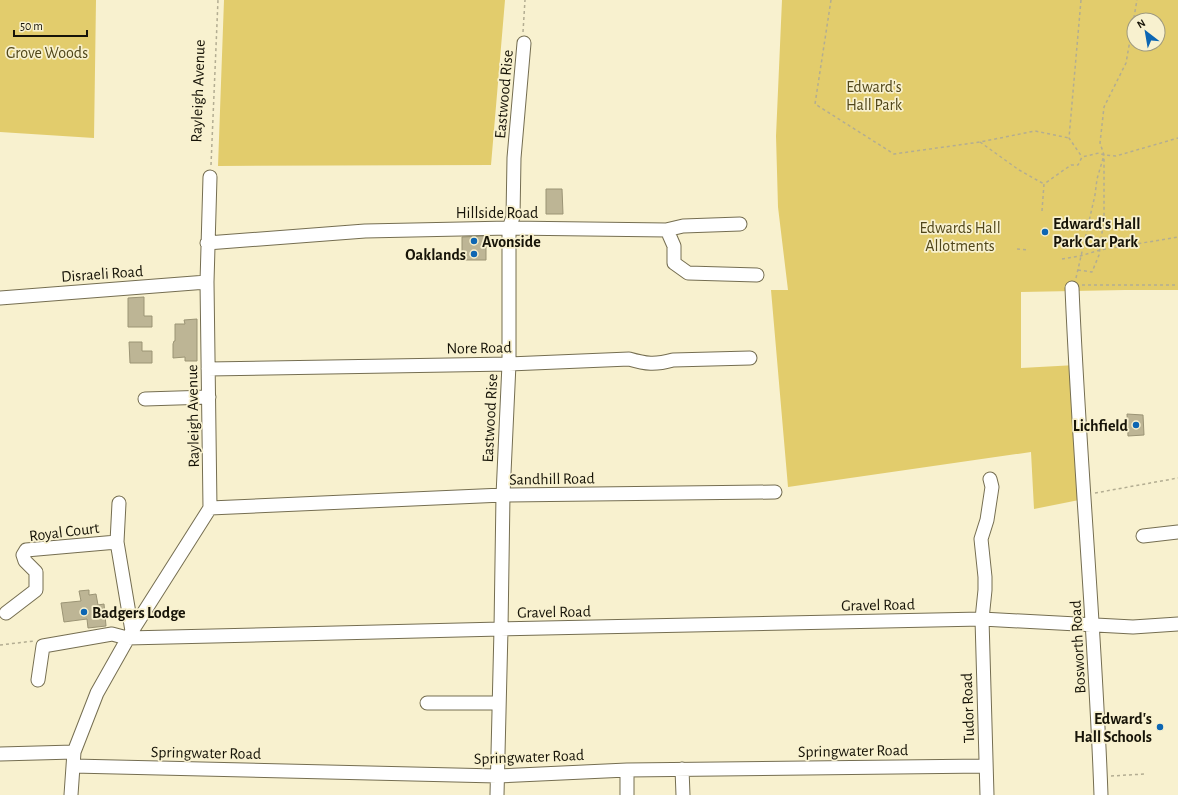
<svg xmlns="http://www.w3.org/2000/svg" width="1178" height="795" viewBox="0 0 1178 795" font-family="'Alegreya Sans',sans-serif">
	<rect width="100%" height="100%" fill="#f8f1cf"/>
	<path fill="#e2cc6c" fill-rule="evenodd" d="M0 0H96L94 138 0 132Z
		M224 0H505L491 165 218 166Z
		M782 0H1178V290H1125L1021 292V368L1076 365 1084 499 1034 509 1031 452 788 487 771 290H788L778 207 776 136ZM1134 20H1158V44H1134Z"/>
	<path fill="#bdb595" stroke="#9b9475" d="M546 189H562L563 214H546Z
		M486 236V260H462V237Z
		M144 297V316H152V327H128V298Z
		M197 319V361H185V357L173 358V344L174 341H175V324H185L184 320Z
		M129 342H142V351H152V363H130Z
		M1127 414 1143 415 1144 435 1128 436Z
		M89 590V595L96 594 98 605 104 604 106 626 88 628 87 619 64 622 61 603 81 601 79 591Z"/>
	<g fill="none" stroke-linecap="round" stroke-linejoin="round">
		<defs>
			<path id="minor" d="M666 230 683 226 740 224
				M207 243 365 231 509 228 667 230 674 246V263L688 273 757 275
				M1072 288C1079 457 1095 626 1101 795
				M0 298 207 282
				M208 369 509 364 629 359C646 364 655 365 673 360L750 358
				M145 399 209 397
				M990 479 992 487 987 520 981 539 985 577V590L982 619 1133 627 1178 624
				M119 503 117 542 132 631
				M210 508 503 495 775 492
				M1143 536 1178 532
				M6 613 36 590V572L25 561 23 555 26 550 117 542
				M38 680 43 646 112 634 127 638 501 629 982 619 987 795
				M427 703H499
				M0 754 74 752
				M73 766 497 776 627 770 986 766
				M682 769 683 795
				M627 770V795
				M71 795 74 752 97 693 132 631 210 508 207 282 210 177
				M497 795 501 629 503 495 509 364V228L513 217 514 158 524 43"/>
		</defs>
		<use href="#minor" stroke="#756e51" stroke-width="15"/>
		<path stroke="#b3ad92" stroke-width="1.5" stroke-dasharray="3 3" stroke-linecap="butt" d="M831 0 815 104 894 154 980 142 1035 131 1069 138
			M1081 0 1069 138 1082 157
			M523 32 525 0
			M980 142 1019 170 1044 184
			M211 165 218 0
			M1042 211 1044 184 1071 165H1078L1082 157 1099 153 1104 155 1116 156 1178 138
			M1017 249 1029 250
			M1062 259 1080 256 1100 250 1178 237
			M1078 270 1092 272 1099 255 1104 218V157
			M1076 278 1095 195 1097 179 1104 155 1100 143 1104 107 1126 63 1137 0
			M1082 285H1178
			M1095 493 1178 478
			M0 645 34 641
			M1111 776 1145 774"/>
		<use href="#minor" stroke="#fff" stroke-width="13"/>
	</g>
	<g fill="#0d66b3" stroke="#f8f1cf" stroke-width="1.5">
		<circle cx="1045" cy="232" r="4"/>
		<circle cx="474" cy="241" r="4"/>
		<circle cx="474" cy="254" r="4"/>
		<circle cx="1136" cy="425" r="4"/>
		<circle cx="84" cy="612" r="4"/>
		<circle cx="1160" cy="727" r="4"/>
	</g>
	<g text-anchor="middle" stroke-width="3.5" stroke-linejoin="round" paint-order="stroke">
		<g font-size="16" fill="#50461a" stroke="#f8f1cf">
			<text x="47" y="58">Grove Woods</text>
			<text x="874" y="92">Edward's<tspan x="874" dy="18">Hall Park</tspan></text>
			<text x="960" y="233">Edwards Hall<tspan x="960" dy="18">Allotments</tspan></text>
		</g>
		<g font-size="16" fill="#171408" stroke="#f8f1cf">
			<text transform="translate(197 91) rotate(-88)" y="6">Rayleigh Avenue</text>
			<text transform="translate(503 94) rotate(-85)" y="6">Eastwood Rise</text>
			<text x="497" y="218">Hillside Road</text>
			<text transform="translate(102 273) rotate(-4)" y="6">Disraeli Road</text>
			<text transform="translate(479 347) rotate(-1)" y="6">Nore Road</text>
			<text transform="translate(192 416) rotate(-91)" y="6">Rayleigh Avenue</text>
			<text transform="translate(489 418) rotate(-87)" y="6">Eastwood Rise</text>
			<text transform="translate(552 478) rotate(-1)" y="6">Sandhill Road</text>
			<text transform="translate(64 531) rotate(-7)" y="6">Royal Court</text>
			<text transform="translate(878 604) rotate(-1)" y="6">Gravel Road</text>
			<text transform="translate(554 611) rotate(-1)" y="6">Gravel Road</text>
			<text transform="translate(1077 647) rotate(-93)" y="6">Bosworth Road</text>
			<text transform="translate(967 708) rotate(-92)" y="6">Tudor Road</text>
			<text transform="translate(853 750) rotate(-1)" y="6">Springwater Road</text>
			<text transform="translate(206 752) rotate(1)" y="6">Springwater Road</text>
			<text transform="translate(529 756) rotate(-2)" y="6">Springwater Road</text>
		</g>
		<g font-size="16" font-weight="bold" fill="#171408" stroke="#f8f1cf" text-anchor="start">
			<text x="1053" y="229">Edward's Hall<tspan x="1053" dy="18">Park Car Park</tspan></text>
			<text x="482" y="247">Avonside</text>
			<text x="466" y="260" text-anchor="end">Oaklands</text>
			<text x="1128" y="431" text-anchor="end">Lichfield</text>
			<text x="92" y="618">Badgers Lodge</text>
			<text x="1152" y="724" text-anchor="end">Edward's<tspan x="1152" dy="18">Hall Schools</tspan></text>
		</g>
	</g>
	<g transform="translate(1146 32) rotate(329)"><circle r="19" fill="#f8f1cf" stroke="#9e997f"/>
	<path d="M0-3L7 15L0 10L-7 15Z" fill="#0d66b3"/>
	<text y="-6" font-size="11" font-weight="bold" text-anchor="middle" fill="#171408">N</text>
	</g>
	<path d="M14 30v6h73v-6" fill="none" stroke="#171408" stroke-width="2"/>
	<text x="20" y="30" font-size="12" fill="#171408" stroke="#f8f1cf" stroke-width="3" paint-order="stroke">50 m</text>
</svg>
